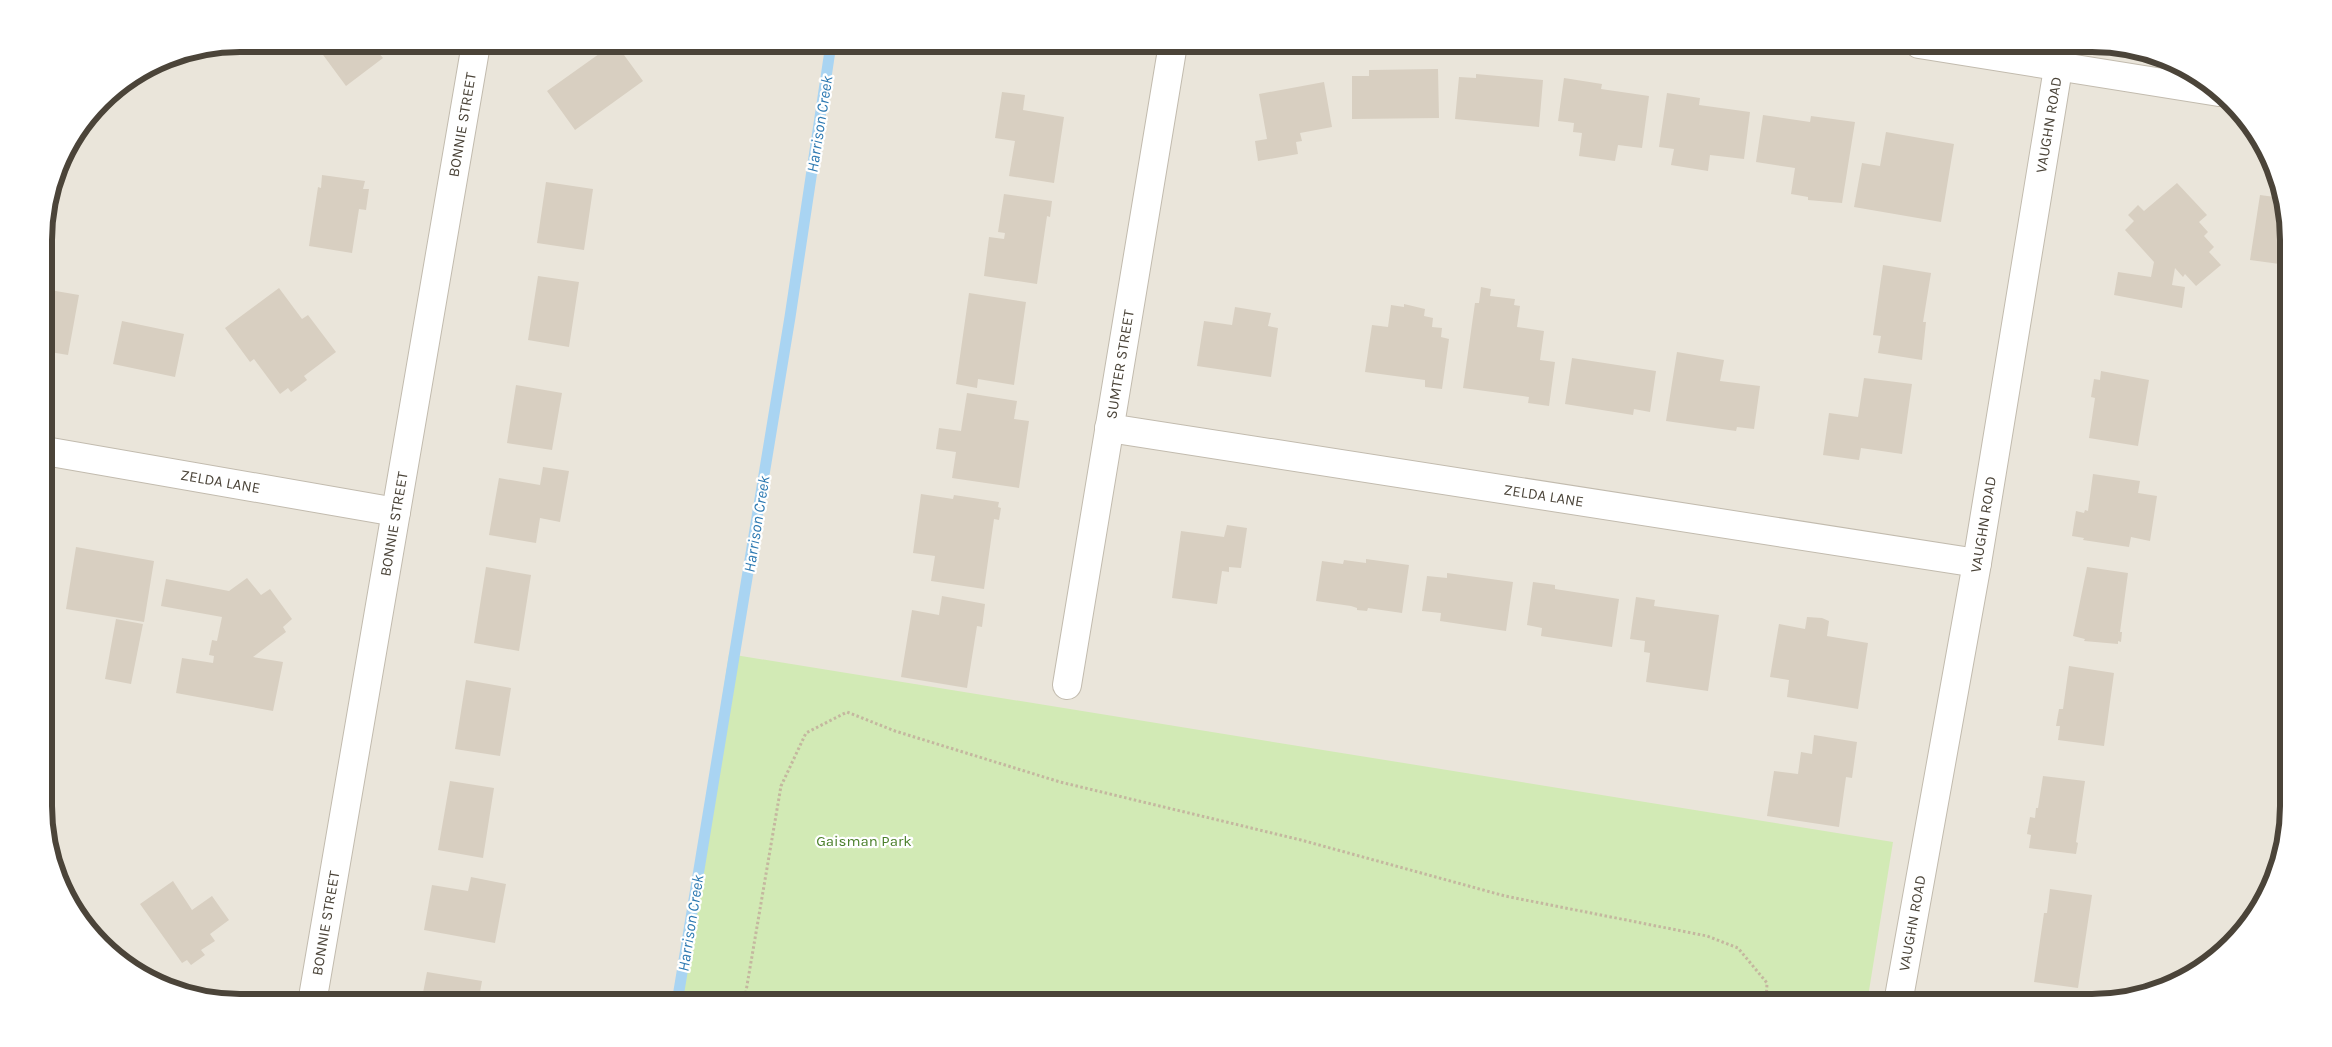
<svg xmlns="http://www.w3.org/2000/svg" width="2332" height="1047" viewBox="0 0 2332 1047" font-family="Karla,sans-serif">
	<rect width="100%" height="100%" fill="#f6f3ec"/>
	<path fill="#eae5da" d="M241 44H2091L2166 59 2211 85 2248 121 2273 166 2287 215 2288 806 2273 881 2247 926 2211 963 2155 993 2104 1003H241L166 988 121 963 85 926 59 882 45 832 44 228 64 154 111 93 166 59Z"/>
	<path fill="#d2eab5" d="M729 654 1893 842 1867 1003H675Z"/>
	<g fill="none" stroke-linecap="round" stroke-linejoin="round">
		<path stroke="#a9d4f2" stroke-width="11" d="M677 1003 790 317 831 44"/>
	</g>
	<path fill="#d8cfc1" d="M315 44H381L383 47 377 51 383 58 346 86Z
		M613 44H616L643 81 575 130 547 91Z
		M1438 69 1439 118 1352 119V76H1369V70Z
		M1476 74 1543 80 1539 127 1455 119 1459 77 1476 78Z
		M1564 78 1602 84 1601 89 1649 96 1642 148 1618 145 1615 161 1579 156 1582 133 1573 132 1574 123 1558 121Z
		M1324 82 1332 127 1300 133 1302 141 1296 142 1298 154 1258 161 1255 141 1267 139 1259 94Z
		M1002 92 1025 95 1023 110 1064 117 1054 183 1009 176 1015 141 995 138Z
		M1667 93 1700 98 1699 105 1750 112 1744 159 1710 155 1708 171 1671 165 1674 149 1659 147Z
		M1763 115 1810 122 1811 116 1855 122 1842 203 1808 200V197L1791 194 1795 168 1756 162Z
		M1886 132 1954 144 1941 222 1854 207 1862 163 1880 166Z
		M322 175 365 181 363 189H369L366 210 359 209 352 253 309 246 318 187 321 188Z
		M546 182 593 189 584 250 537 243Z
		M2177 183 2207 215 2199 222 2208 232 2204 236 2214 247 2209 252 2221 265 2196 286 2185 274 2183 277 2175 268 2172 285 2185 287 2182 308 2114 295 2118 272 2151 277 2154 262 2125 230 2134 221 2128 215 2138 205 2144 211Z
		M1004 194 1052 201 1050 217 1047 216 1037 284 984 276 989 237 1004 239 1005 233 998 232Z
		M2260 195 2282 198 2287 215V265L2250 260Z
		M1883 265 1931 273 1923 322H1926L1922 360 1878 353 1881 336 1873 335Z
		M538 276 579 282 569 347 528 340Z
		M1481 287 1491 289 1490 296 1515 299 1514 305 1520 306 1517 327 1544 331 1540 360 1555 362 1549 406 1528 403 1529 397 1463 388 1475 303H1479Z
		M279 288 302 319 308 315 336 352 304 376 307 380 291 392 288 388 280 394 254 359 250 362 225 328Z
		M44 289 79 295 68 355 44 351Z
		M969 293 1026 302 1014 385 978 379 977 388 956 384Z
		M1404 304 1425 309 1424 316 1433 318 1432 327 1442 328 1441 337 1449 339 1442 389 1425 387V380L1365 372 1372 325 1388 327 1391 305 1404 307Z
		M1235 307 1271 313 1268 326 1278 328 1271 377 1197 366 1204 321 1232 325Z
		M122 321 184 334 175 377 113 364Z
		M1677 352 1724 360 1720 381 1760 386 1754 429 1737 427 1736 431 1666 421Z
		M1572 358 1656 371 1650 412 1634 409 1633 415 1565 404Z
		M2101 371 2149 380 2138 446 2089 438 2095 398 2091 397 2094 379 2100 380Z
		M1864 378 1912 384 1902 454 1861 448 1859 460 1823 455 1829 413 1858 417Z
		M516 385 562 393 552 450 507 443Z
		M967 393 1017 401 1014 419 1029 421 1019 488 952 478 956 452 936 449 939 428 961 431Z
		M543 467 569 471 560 522 540 518 536 543 489 535 499 478 540 485Z
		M2093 474 2140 481 2138 493 2157 496 2150 541 2131 537 2129 547 2083 540 2084 538 2072 536 2076 511 2084 513 2085 510 2088 511Z
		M921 494 953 499 954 495 999 502 998 507 1001 508 999 520 994 519 984 589 931 581 935 556 913 553Z
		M1227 525 1247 528 1241 568 1229 567V572L1222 571 1217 604 1172 598 1181 531 1224 537Z
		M76 547 154 561 144 622 66 609Z
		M1366 559 1409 565 1402 613 1368 608 1367 611 1357 610V608L1351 606 1316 601 1322 561 1343 564 1344 560 1366 563Z
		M486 567 531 575 519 651 474 643Z
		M2087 567 2128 573 2120 632H2122L2121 642 2118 641V644L2084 641 2085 639 2073 636Z
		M1447 573 1513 582 1506 631 1440 621 1441 613 1422 611 1427 576 1447 578Z
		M247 578 261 595 270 589 292 619 283 627 286 632 253 657 283 662 273 711 176 693 182 658 213 663 214 656 209 655 212 640 217 641 222 617 161 606 166 579 229 591Z
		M1533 582 1555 585V589L1619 599 1612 647 1541 636 1542 628 1527 625Z
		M942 596 985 604 982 627 977 626 967 688 901 677 912 610 939 615Z
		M1636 597 1655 600 1654 606 1719 615 1708 691 1646 682 1650 653 1644 652 1645 641 1630 639Z
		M1807 617 1822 618 1829 621 1827 636 1868 643 1858 709 1787 697 1789 680 1770 677 1779 624 1805 629Z
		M116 619 143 624 131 684 105 679Z
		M2069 666 2114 673 2104 746 2058 740 2060 726H2056L2059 709H2063Z
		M466 680 511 688 500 756 455 749Z
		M1814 735 1857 742 1852 778 1846 777 1839 827 1767 816 1774 771 1798 774 1801 752 1812 754Z
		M2043 776 2085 781 2076 842 2078 843 2076 854 2029 848 2031 835 2027 834 2030 817 2035 818 2036 808H2038Z
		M450 781 494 788 483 858 438 850Z
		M471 877 506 884 495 943 424 930 432 885 468 891Z
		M173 881 192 910 212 896 229 920 210 934 215 941 201 950 205 955 191 965 187 960 182 963 140 904Z
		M2050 889 2092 895 2078 988 2034 982 2044 913H2047Z
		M427 972 482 981 478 1003H421Z"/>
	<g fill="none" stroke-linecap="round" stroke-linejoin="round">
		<defs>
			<g id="minor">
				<path d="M1919 44 2219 92"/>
				<path id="s1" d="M1109 428 1977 563"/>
				<path id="s2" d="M45 451 396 512"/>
				<path id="s3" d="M1067 685 1173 44"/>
				<path id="s4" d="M312 1003 476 44"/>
				<path id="s5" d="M1898 1003 1977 563 2062 44"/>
			</g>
		</defs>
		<use href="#minor" stroke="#c2bbae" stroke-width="30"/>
		<path stroke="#c4b79f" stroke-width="3" stroke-dasharray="2.5 2.5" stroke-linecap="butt" d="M744 1003 781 786 806 733 847 712 895 731 1060 782 1301 840 1505 896 1707 936 1738 948 1767 983 1766 1003"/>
		<use href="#minor" stroke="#fff" stroke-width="28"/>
	</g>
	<g text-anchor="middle" stroke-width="4.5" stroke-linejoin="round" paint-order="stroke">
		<g font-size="15" fill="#4b4439" stroke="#fff">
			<text dy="5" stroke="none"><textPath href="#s4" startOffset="891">BONNIE STREET</textPath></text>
			<text dy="5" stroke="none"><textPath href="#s5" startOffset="891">VAUGHN ROAD</textPath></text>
			<text dy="5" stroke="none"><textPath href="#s3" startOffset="325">SUMTER STREET</textPath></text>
			<text dy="5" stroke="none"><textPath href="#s2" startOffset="178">ZELDA LANE</textPath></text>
			<text dy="5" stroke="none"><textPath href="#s1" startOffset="440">ZELDA LANE</textPath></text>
			<text dy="5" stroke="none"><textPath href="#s4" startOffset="486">BONNIE STREET</textPath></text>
			<text dy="5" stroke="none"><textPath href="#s5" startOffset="486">VAUGHN ROAD</textPath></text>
			<text dy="5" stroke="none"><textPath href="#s4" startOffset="81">BONNIE STREET</textPath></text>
			<text dy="5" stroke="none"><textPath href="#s5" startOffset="81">VAUGHN ROAD</textPath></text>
		</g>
		<g font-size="15" fill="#4a7f2a" stroke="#fff">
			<text x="864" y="846">Gaisman Park</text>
		</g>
		<g font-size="16" font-style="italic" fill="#2e7ab2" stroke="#fff">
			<text transform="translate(819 124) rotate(-81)" y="6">Harrison Creek</text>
			<text transform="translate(756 524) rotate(-81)" y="6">Harrison Creek</text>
			<text transform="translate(690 923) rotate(-81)" y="6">Harrison Creek</text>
		</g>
	</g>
	<path d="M0 0H2332V1047H0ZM240 52H2092A188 188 0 0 1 2280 240V806A188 188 0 0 1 2092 994H240A188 188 0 0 1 52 806V240A188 188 0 0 1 240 52Z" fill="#fff" fill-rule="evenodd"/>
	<path fill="none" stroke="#4b4439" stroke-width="6" d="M240 52H2092A188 188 0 0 1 2280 240V806A188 188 0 0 1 2092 994H240A188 188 0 0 1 52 806V240A188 188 0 0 1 240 52Z"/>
</svg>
